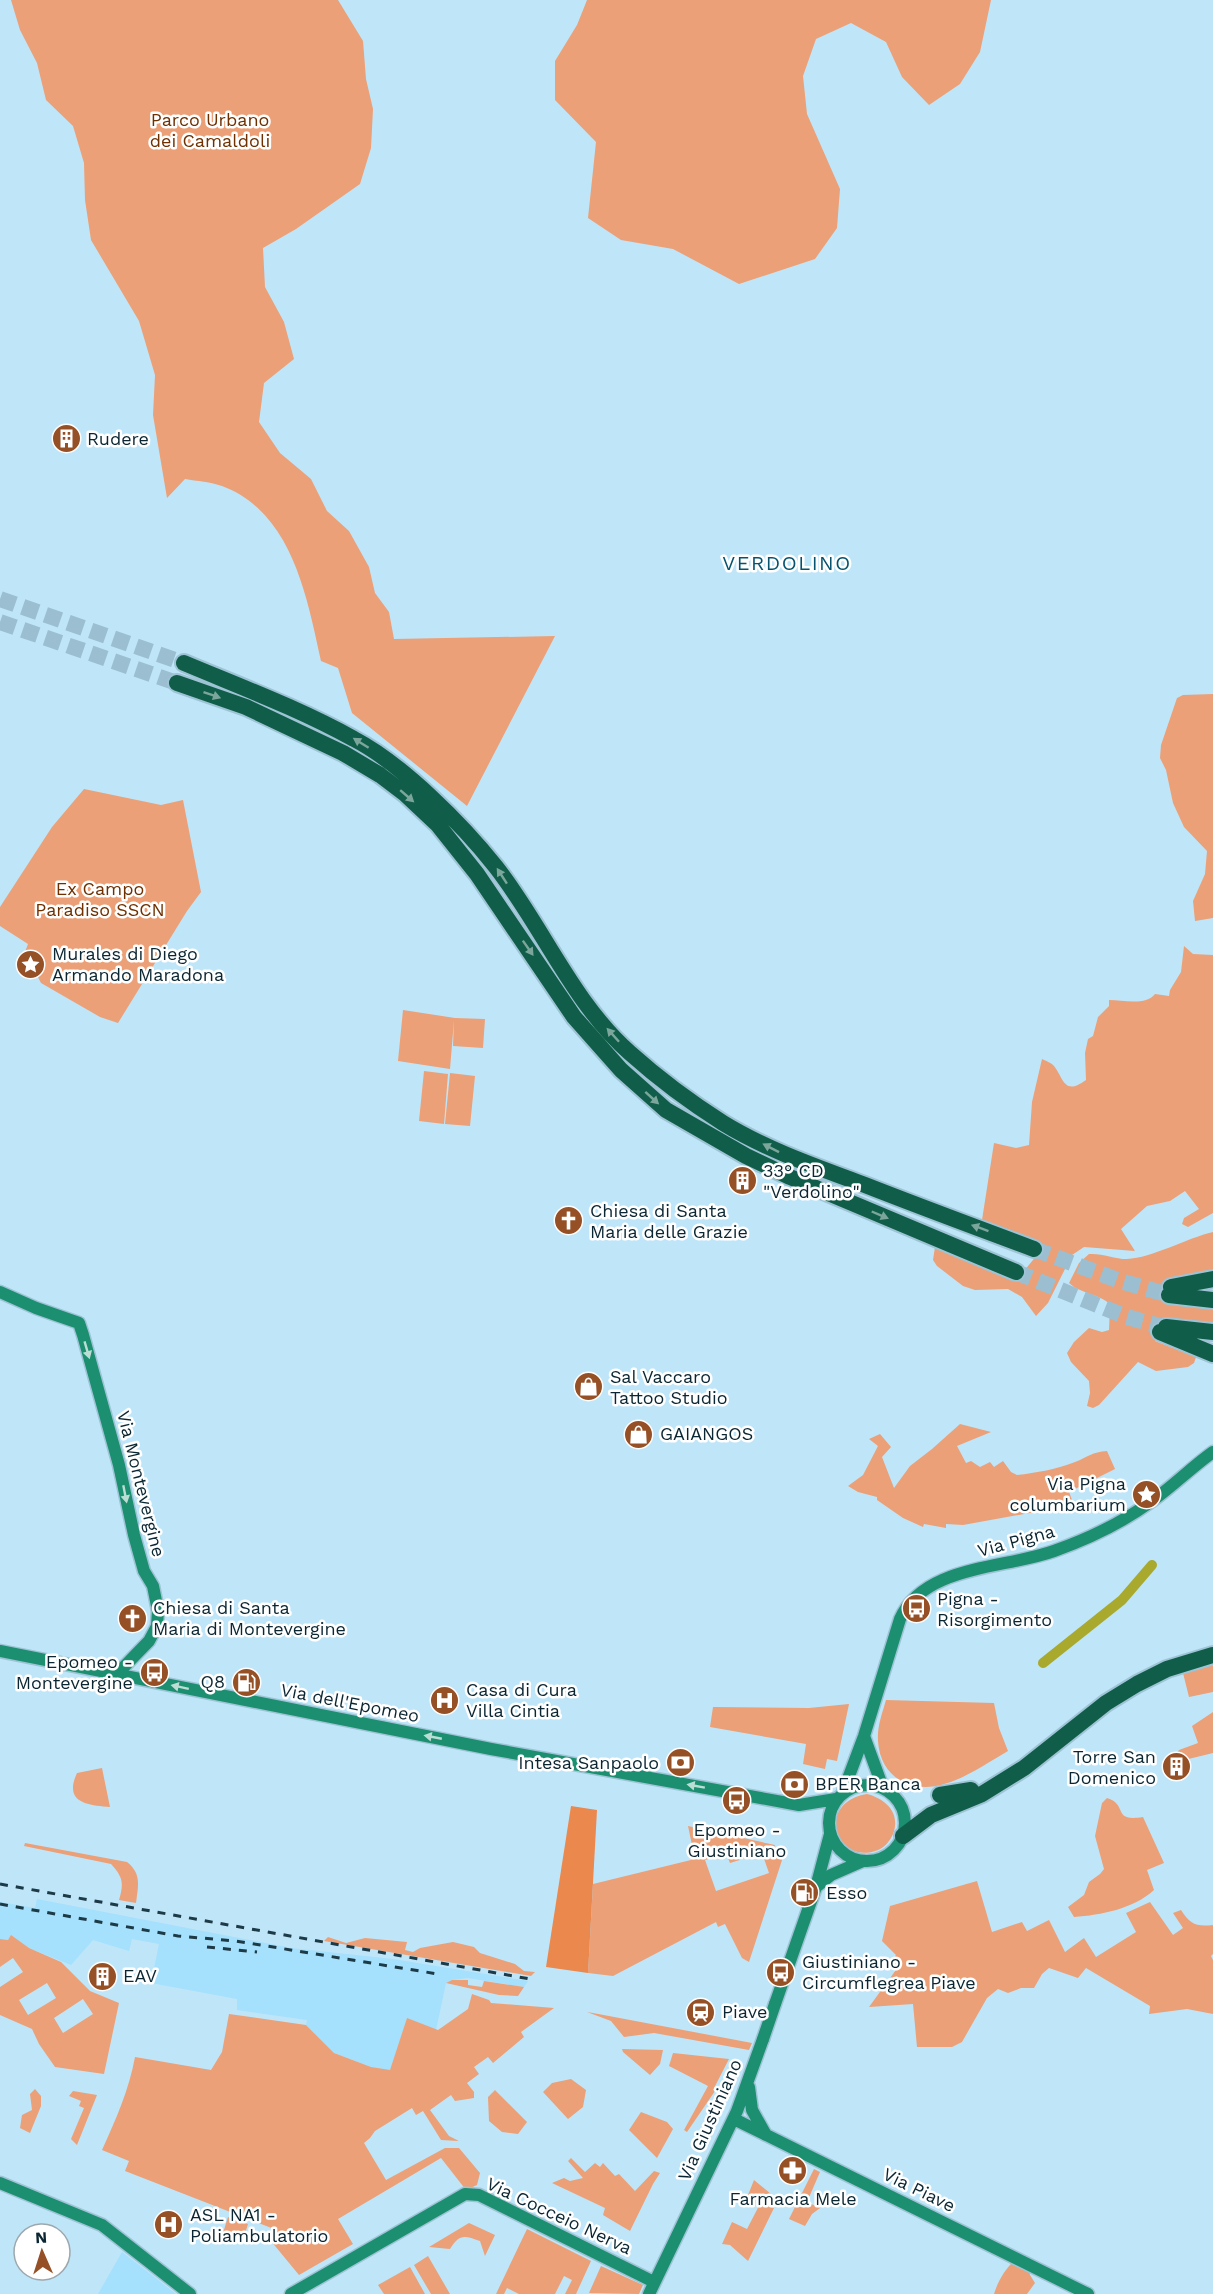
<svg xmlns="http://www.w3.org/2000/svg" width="1213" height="2294" viewBox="0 0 1213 2294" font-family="'Work Sans',sans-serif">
	<rect width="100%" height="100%" fill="#bfe5f9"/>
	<path fill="#a5e0fd" d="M37 1899 291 1948 393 1959 528 1981 524 1987 468 1978 452 1980 446 1983 436 2030 407 2019 390 2071 371 2067 334 2053 306 2025 307 2020 237 2010V1999L151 1983 159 1944 132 1939 129 1951 93 1940 71 1965 29 1948 11 1936 8 1940 0 1939V1902L35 1908Z
		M122 2252 148 2272 176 2294H98Z"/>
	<path fill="#eba077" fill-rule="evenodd" d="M11 0H338L363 41 366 79 373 109 371 148 360 184 296 229 263 248 265 287 284 322 294 359 264 383 259 422 280 453 311 479 327 511 349 531 369 567 375 593 389 612 394 639 555 636 467 806 352 713 338 668 321 661C307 597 292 512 222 486 211 482 197 481 185 479L167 498 153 415 155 375 139 321 91 240 85 200 84 163 73 126 46 100 37 63 20 30Z
		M587 0H991L980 52 960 84 929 105 902 77 886 42 851 23 816 39 803 76 807 114 840 189 837 228 815 259 739 284 673 249 621 240 588 218 596 142 555 100V61L577 25Z
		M1213 694V918L1195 921 1193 901 1205 874 1207 851 1184 827 1173 803 1166 770 1160 758 1161 745 1177 698 1183 695Z
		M84 789 161 805 183 800 201 892 187 911 118 1023 100 1017 41 983 25 952 28 944 0 926V907L52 827Z
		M1184 946 1193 954 1213 955V1213L1188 1227 1182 1224 1184 1218 1199 1209 1185 1191 1170 1201 1147 1206 1121 1229 1135 1251 1084 1247 1072 1255 1048 1303 1036 1316 1022 1297 1008 1289 975 1290 963 1286 937 1266 933 1260 935 1247 1004 1275 1024 1271 1037 1255V1244L1033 1240 982 1220 994 1143 1016 1148 1029 1145 1032 1102 1042 1059C1046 1061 1052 1063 1054 1066 1064 1079 1064 1096 1086 1080L1085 1053 1088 1039 1093 1036 1098 1017 1109 1006V1000C1123 1000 1146 1006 1155 994L1169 996 1170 990 1181 972Z
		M403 1010 455 1018 485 1019 483 1048 453 1046 454 1020 450 1069 398 1061Z
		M424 1071 448 1074 444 1124 419 1121Z
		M450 1073 475 1076 470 1126 445 1124Z
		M1213 1232V1272L1170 1285 1213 1307V1325L1164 1320 1155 1341 1196 1357 1194 1363 1188 1367 1156 1371 1138 1362 1099 1405 1093 1408 1087 1406 1090 1393 1089 1381 1071 1362 1067 1353 1074 1342 1089 1328 1102 1332 1109 1330 1110 1304C1099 1294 1081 1294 1069 1283L1079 1263 1089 1254C1102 1253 1114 1259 1127 1259 1152 1258 1187 1238 1213 1232Z
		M960 1424 991 1432 957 1446 966 1463 971 1461 980 1467 990 1462 994 1467 1003 1461 1011 1472 1017 1475C1036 1473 1057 1469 1075 1462 1088 1457 1092 1452 1107 1451L1115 1469 1069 1492 1074 1505 963 1525 946 1524V1528L924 1524 923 1527 903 1518 877 1500V1497L858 1492 848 1486 863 1475 878 1446 869 1439 880 1434 891 1447 882 1457 894 1488 910 1466 932 1449Z
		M1213 1665V1692L1189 1697 1183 1673Z
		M886 1700 994 1703 999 1728 1008 1751C987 1763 965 1779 941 1785 909 1793 880 1776 878 1741 877 1727 882 1714 886 1700Z
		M849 1704 837 1761 827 1759 825 1769 803 1764 806 1744 710 1727 713 1707 809 1708Z
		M1213 1712V1753L1168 1764 1179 1750 1198 1743 1192 1726Z
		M102 1768 110 1807C88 1805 63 1803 77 1773Z
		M867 1794C886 1799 901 1813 893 1834 890 1841 885 1847 878 1850 836 1867 814 1803 867 1794Z
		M1107 1798C1129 1805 1111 1822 1143 1817L1164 1863 1147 1870 1154 1890C1133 1909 1101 1915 1074 1917L1068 1907 1084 1895 1089 1882 1100 1874 1104 1869 1095 1836 1102 1803Z
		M688 1826 775 1845 773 1854 783 1857 749 1962 742 1958 725 1924 718 1927 716 1922 613 1976 588 1973 593 1884 695 1859ZM726 1853 730 1863 762 1853 769 1873 716 1891 705 1860Z
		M25 1843 127 1862C142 1874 138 1886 136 1903L119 1900C124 1883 123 1877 111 1864L24 1846Z
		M977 1881 992 1932 1022 1922 1027 1931 1049 1920 1065 1952 1084 1938 1096 1957 1136 1932 1126 1913 1150 1902 1173 1935 1183 1928 1173 1913 1181 1910C1190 1924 1196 1927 1213 1925V1954L1211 1956 1213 1960V2014L1187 2009 1149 2014 1150 2006 1086 1968 1078 1978 1049 1968 1042 1974 1034 1988H1021L1008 1993 998 1989 987 1998 962 2042 952 2047H917L913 2004 869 2007 901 1963 893 1959 896 1955 882 1941 890 1906Z
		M11 1935 29 1948 61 1962 90 1991 119 2003 104 2074 55 2067 39 2044 32 2029 0 2015V1987L23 1972 13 1958 0 1967V1939L8 1940ZM47 1983 56 1998 28 2015 19 2000ZM83 1999 93 2014 63 2033 54 2018Z
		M328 1937 346 1943 365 1938 407 1942 405 1950 413 1952 420 1948 453 1942 474 1947 480 1953 515 1964 524 1971 535 1972 531 1976 324 1941Z
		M452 1980H468V1985L482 1987 484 1981 524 1987 518 1996 499 1995 446 1983Z
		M472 1994 489 2000 491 2003 554 2008 521 2032 524 2037 493 2063 488 2057 474 2067 479 2074 467 2083 474 2092V2098L455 2101 451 2095 430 2110 449 2136 459 2141 441 2140 423 2111 416 2115 412 2108 375 2131 370 2138 364 2143 386 2180 445 2148H459L480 2173 477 2185 466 2190 441 2158 338 2219 353 2244 299 2275 266 2235 274 2229 125 2171 129 2161 102 2150C116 2119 129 2090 135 2057L211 2070 222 2052 229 2014 306 2025 334 2053 371 2067 390 2070 407 2018 438 2030 468 2009Z
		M587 2012 593 2013 752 2043 749 2050 654 2033 624 2037 611 2021Z
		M622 2049 663 2050 660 2064 650 2075 623 2052Z
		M673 2053 729 2059 713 2090 715 2091 687 2132 684 2130 708 2086 669 2066Z
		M571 2079 586 2090 583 2107 568 2119 543 2092 552 2083Z
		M35 2089 41 2096V2106L30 2133 20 2128 22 2115 32 2110 30 2094Z
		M495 2090 527 2122 518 2134 502 2132 489 2121 488 2097Z
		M73 2091 97 2095 77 2145 71 2139 84 2108 79 2106 81 2101 69 2096Z
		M641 2112 667 2122 673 2129 657 2158 629 2130Z
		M571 2158 585 2172 595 2163 600 2167 603 2163 615 2176 619 2174 635 2191 654 2171 660 2173 653 2184 630 2231 603 2215 605 2208 552 2183 564 2178 570 2181 583 2178 568 2161Z
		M814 2169 820 2172 807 2202 820 2208 812 2214 805 2226 789 2219Z
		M754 2180 771 2194 768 2205 774 2208 748 2261 730 2245 722 2244 732 2222 747 2229 761 2202 748 2195Z
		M228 2217 248 2224 242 2243 222 2236Z
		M469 2223 495 2235 485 2256 480 2241C464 2235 459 2234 450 2249L429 2247Z
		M527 2229 591 2261 576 2294H565L572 2280 564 2276 555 2294H519L507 2288 504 2294H496Z
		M428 2256 450 2294H431L414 2265Z
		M1015 2260 1028 2266 1030 2275 1035 2283 1027 2294H994C998 2281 1005 2269 1015 2260Z
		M601 2266 643 2285 639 2294 589 2293Z
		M410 2267 425 2294H384L378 2285Z"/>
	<path fill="#ea884e" d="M571 1806 597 1810 588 1973 546 1967Z"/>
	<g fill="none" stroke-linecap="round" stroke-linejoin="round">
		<path stroke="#a9a92d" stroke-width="10" d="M1043 1663 1122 1600 1152 1565"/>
		<path stroke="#9bbfd1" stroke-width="16" stroke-dasharray="16 8" stroke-linecap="butt" d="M0 599 184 663
			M0 622 177 683
			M1034 1249 1120 1281 1169 1295
			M1016 1272 1127 1317 1163 1327"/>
		<defs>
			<path id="secondary" d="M0 1292 36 1308 79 1323 83 1335 119 1465 134 1535 144 1571 153 1586 158 1611 157 1626 149 1641 116 1675
				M0 1651 491 1749 799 1805 836 1799
				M864 1736 883 1788
				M829 1823a38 38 0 1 1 76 0a38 38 0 1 1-76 0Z
				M843 1792 864 1736 900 1619C924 1565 1004 1569 1054 1551 1088 1539 1123 1522 1152 1501 1173 1486 1192 1467 1213 1452
				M816 1887 831 1875 863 1861
				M775 2004 816 1887 830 1834
				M749 2087 752 2110 766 2135
				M734 2119 1088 2294
				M0 2183 102 2225 190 2294
				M291 2294 465 2194 479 2195 654 2282
				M649 2294 737 2111 763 2039"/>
			<path id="highway" d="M184 663C241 687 300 709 354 739 402 764 462 824 496 867 543 927 572 1002 630 1053 659 1079 690 1102 723 1123 767 1150 817 1167 865 1185 921 1207 978 1228 1034 1249
				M177 683 246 707 343 753 380 775 405 794 438 825 477 874 574 1017 621 1070 666 1110 746 1156 790 1177 1016 1272
				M1171 1287 1213 1279
				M1169 1295 1213 1300
				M1166 1327 1213 1332
				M1160 1332 1213 1354
				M940 1795 971 1790
				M903 1836 931 1815 982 1794 1024 1768 1106 1703 1137 1684 1167 1669 1213 1655"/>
		</defs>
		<use href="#secondary" stroke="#9ec3d5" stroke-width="15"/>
		<use href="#highway" stroke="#9ec3d5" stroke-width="20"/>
		<use href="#secondary" stroke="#1b8f70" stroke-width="12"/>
		<use href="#highway" stroke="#105e49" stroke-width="16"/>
		<path stroke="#1d3a47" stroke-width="3" stroke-dasharray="8 8" stroke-linecap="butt" d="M0 1884 530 1979
			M0 1904 178 1936 236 1941 438 1974
			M207 1947 257 1952"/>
		<defs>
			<path id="secondary-bridge" d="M763 2039 775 2004"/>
		</defs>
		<use href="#secondary-bridge" stroke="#9ec3d5" stroke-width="15" stroke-linecap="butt"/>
		<use href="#secondary-bridge" stroke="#1b8f70" stroke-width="12"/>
	</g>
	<defs><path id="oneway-solid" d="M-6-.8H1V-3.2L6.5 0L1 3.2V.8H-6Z" transform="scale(1.5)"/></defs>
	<g fill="#7ca69b">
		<use href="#oneway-solid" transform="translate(212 695) rotate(19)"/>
		<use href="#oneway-solid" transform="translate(361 743) rotate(-148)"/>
		<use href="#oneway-solid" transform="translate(407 796) rotate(41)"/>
		<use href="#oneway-solid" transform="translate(502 876) rotate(-123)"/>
		<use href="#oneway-solid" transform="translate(528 948) rotate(55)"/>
		<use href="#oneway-solid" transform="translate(613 1035) rotate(-132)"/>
		<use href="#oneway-solid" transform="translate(652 1098) rotate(42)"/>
		<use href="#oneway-solid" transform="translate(771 1148) rotate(-153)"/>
		<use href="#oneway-solid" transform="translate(880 1215) rotate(23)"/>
		<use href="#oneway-solid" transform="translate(980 1228) rotate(-160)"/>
	</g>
	<g fill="#bbddd4">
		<use href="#oneway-solid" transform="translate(87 1350) rotate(74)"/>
		<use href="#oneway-solid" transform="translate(125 1494) rotate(79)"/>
		<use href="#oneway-solid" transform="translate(180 1687) rotate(-168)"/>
		<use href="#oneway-solid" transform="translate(433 1737) rotate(-169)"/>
		<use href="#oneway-solid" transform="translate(696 1786) rotate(-170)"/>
	</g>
	<defs>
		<symbol id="building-disc" viewBox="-11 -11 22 22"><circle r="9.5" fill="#965026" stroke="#fff"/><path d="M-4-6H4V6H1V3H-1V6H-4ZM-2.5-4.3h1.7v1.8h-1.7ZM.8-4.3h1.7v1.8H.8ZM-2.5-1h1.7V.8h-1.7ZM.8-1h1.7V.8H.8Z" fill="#fff"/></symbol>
		<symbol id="sight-disc" viewBox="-11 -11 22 22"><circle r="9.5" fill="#965026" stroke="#fff"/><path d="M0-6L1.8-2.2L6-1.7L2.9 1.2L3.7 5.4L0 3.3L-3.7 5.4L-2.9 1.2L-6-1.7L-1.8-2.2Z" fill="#fff"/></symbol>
		<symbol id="church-disc" viewBox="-11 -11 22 22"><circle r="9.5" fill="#965026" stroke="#fff"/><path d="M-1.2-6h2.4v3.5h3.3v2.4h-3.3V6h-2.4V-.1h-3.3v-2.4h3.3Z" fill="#fff"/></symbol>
		<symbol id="shop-disc" viewBox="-11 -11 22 22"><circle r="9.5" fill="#965026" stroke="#fff"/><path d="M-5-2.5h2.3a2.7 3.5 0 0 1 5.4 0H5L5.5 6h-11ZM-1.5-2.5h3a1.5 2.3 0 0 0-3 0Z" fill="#fff"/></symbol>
		<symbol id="bus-disc" viewBox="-11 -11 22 22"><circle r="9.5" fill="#965026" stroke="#fff"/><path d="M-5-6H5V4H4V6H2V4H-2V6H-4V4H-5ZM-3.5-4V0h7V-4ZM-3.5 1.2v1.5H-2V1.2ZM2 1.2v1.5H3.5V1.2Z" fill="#fff"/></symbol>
		<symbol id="fuel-disc" viewBox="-11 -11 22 22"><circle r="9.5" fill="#965026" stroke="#fff"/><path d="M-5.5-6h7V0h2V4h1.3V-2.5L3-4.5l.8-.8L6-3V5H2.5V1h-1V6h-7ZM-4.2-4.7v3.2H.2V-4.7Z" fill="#fff"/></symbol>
		<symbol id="hospital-disc" viewBox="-11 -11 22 22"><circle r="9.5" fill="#965026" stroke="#fff"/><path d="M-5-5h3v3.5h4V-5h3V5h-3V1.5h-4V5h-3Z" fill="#fff"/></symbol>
		<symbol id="bank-disc" viewBox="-11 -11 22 22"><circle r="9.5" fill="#965026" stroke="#fff"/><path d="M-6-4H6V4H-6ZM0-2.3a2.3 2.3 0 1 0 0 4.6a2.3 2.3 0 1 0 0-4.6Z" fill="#fff"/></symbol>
		<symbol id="station-disc" viewBox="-11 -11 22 22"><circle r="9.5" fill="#965026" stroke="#fff"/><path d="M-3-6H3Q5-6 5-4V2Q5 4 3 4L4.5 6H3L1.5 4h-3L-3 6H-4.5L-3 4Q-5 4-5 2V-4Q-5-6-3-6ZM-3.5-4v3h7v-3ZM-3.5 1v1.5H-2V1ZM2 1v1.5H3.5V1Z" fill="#fff"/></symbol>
		<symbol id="pharmacy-disc" viewBox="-11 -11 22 22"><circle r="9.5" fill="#965026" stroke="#fff"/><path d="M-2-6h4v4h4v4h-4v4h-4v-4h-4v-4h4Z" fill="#fff"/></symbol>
	</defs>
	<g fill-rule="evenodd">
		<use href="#building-disc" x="50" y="422" width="33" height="33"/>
		<use href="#sight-disc" x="14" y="948" width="33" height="33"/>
		<use href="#building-disc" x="726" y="1164" width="33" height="33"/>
		<use href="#church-disc" x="552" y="1204" width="33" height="33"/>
		<use href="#shop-disc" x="572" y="1370" width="33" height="33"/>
		<use href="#shop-disc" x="622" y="1418" width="33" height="33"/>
		<use href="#sight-disc" x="1130" y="1478" width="33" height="33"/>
		<use href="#bus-disc" x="900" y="1592" width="33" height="33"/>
		<use href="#church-disc" x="116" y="1602" width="33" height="33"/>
		<use href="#bus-disc" x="138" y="1656" width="33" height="33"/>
		<use href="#fuel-disc" x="230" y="1666" width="33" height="33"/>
		<use href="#hospital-disc" x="428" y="1684" width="33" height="33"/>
		<use href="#bank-disc" x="664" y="1746" width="33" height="33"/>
		<use href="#building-disc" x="1160" y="1750" width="33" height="33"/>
		<use href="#bank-disc" x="778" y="1768" width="33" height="33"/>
		<use href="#bus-disc" x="720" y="1784" width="33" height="33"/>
		<use href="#fuel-disc" x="788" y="1876" width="33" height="33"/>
		<use href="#bus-disc" x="764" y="1956" width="33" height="33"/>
		<use href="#building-disc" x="86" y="1960" width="33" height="33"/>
		<use href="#station-disc" x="684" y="1996" width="33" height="33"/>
		<use href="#pharmacy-disc" x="776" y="2154" width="33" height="33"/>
		<use href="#hospital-disc" x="152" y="2208" width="33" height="33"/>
	</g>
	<g text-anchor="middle" stroke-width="5" stroke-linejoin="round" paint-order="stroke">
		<g font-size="18" fill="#6e3001" stroke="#fff">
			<text x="210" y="126">Parco Urbano<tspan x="210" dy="21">dei Camaldoli</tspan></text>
			<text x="100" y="895">Ex Campo<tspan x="100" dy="21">Paradiso SSCN</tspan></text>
		</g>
		<g font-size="18" fill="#0a2632" stroke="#fff" text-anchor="start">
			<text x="87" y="445">Rudere</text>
			<text x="52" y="960">Murales di Diego<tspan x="52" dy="21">Armando Maradona</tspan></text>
			<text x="763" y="1177">33° CD<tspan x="763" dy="21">"Verdolino"</tspan></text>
			<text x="590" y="1217">Chiesa di Santa<tspan x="590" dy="21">Maria delle Grazie</tspan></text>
			<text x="610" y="1383">Sal Vaccaro<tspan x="610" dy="21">Tattoo Studio</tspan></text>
			<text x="660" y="1440">GAIANGOS</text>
			<text x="1126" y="1490" text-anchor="end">Via Pigna<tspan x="1126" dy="21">columbarium</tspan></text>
			<text x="937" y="1605">Pigna -<tspan x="937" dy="21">Risorgimento</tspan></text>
			<text x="153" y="1614">Chiesa di Santa<tspan x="153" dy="21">Maria di Montevergine</tspan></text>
			<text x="133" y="1668" text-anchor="end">Epomeo -<tspan x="133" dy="21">Montevergine</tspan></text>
			<text x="225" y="1688" text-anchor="end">Q8</text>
			<text x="466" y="1696">Casa di Cura<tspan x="466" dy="21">Villa Cintia</tspan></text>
			<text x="1156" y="1763" text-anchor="end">Torre San<tspan x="1156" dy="21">Domenico</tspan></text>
			<text x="659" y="1769" text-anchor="end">Intesa Sanpaolo</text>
			<text x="815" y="1790">BPER Banca</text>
			<text x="737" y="1836" text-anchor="middle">Epomeo -<tspan x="737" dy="21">Giustiniano</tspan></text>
			<text x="826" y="1899">Esso</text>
			<text x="802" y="1968">Giustiniano -<tspan x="802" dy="21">Circumflegrea Piave</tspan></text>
			<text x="123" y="1982">EAV</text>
			<text x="722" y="2018">Piave</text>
			<text x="793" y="2205" text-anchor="middle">Farmacia Mele</text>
			<text x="190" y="2221">ASL NA1 -<tspan x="190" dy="21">Poliambulatorio</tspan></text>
		</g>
		<g font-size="18" fill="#0a2632" stroke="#fff">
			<text transform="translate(141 1484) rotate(76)" y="6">Via Montevergine</text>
			<text transform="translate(1016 1541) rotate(-15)" y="6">Via Pigna</text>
			<text transform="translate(350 1703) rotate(11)" y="6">Via dell'Epomeo</text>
			<text transform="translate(710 2120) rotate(-66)" y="6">Via Giustiniano</text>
			<text transform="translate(919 2190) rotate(26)" y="6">Via Piave</text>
			<text transform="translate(559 2216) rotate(25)" y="6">Via Cocceio Nerva</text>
		</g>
		<g font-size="20" letter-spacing="1.5" fill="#05536e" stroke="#fff">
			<text x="787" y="570">VERDOLINO</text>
		</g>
	</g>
	<g transform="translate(42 2252) rotate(357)"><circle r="28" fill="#ffffff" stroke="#9da8ad" stroke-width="1.5"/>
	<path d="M0-4.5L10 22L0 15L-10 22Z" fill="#965026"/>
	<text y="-9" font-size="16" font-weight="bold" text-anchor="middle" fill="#0a2632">N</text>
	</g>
</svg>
